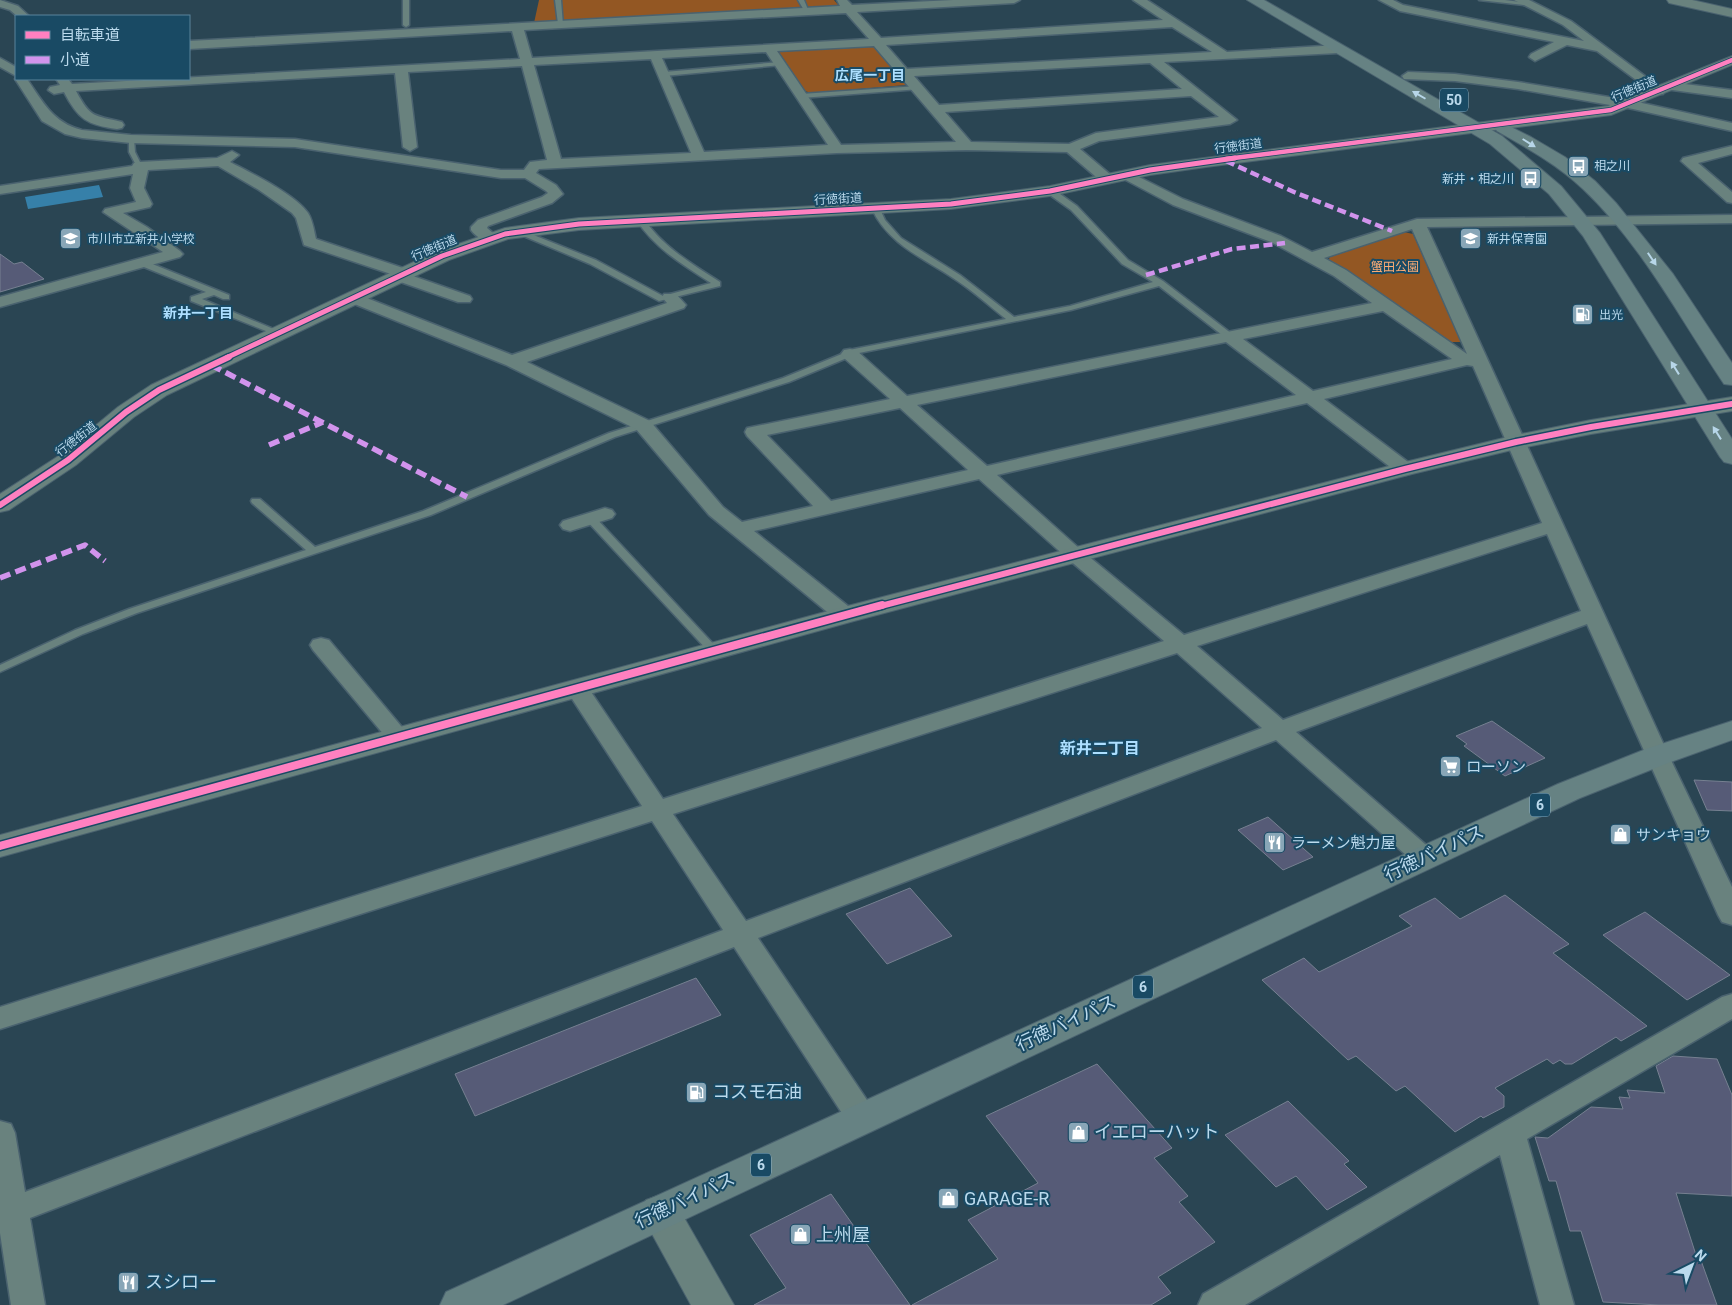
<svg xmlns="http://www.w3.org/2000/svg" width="1732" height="1305" viewBox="0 0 1732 1305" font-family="Roboto,'Noto Sans JP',sans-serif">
	<rect width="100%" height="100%" fill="#2a4553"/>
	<path fill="#935723" d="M539 0H834L839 6 835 8 534 23Z
		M869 46 874 47 906 85 811 93 805 91 779 52Z
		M1404 232 1413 234 1461 342H1451L1348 271 1328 261 1330 257Z"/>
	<path fill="#3680a9" d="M99 185 103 197 28 209 25 197Z"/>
	<path fill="#565b77" stroke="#768091" d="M0 254 14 264 22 262 44 279 0 292Z
		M1492 721 1545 758 1505 776 1464 746 1467 744 1456 736Z
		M1694 780 1732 782V811L1707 810Z
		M1268 817 1313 857 1283 870 1238 830Z
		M910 888 952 936 887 964 846 914Z
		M1505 895 1569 944 1553 953 1647 1026 1621 1041 1616 1037 1572 1064H1565L1560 1060 1553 1064 1547 1059 1495 1088 1504 1096V1107L1483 1118 1481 1116 1455 1132 1405 1086 1396 1091 1356 1056 1348 1060 1262 980 1304 958 1319 972 1412 926 1399 916 1435 898 1460 919Z
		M1645 912 1730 975 1687 1000 1603 935Z
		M696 978 721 1015 475 1116 455 1074Z
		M1673 1056 1717 1059 1732 1095V1196L1676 1193 1696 1255H1699L1717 1305H1660L1603 1302 1581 1231H1570L1556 1181H1549L1535 1137 1548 1138 1591 1107 1623 1109 1619 1097 1630 1098 1627 1090 1665 1093 1656 1066Z
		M1097 1064 1172 1148 1154 1158 1188 1196 1179 1202 1215 1242 1158 1277 1171 1293 1151 1305H912L998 1259 968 1220 1038 1183 986 1116Z
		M1288 1101 1349 1161 1344 1164 1367 1187 1327 1210 1296 1176 1276 1187 1225 1135Z
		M831 1194 910 1305H754L786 1288 750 1235Z"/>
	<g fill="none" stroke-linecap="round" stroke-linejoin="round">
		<defs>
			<path id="service" d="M403 0H409V25L406 27 403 25Z
				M555 0H561L563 25 558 24Z
				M798 0H804L809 12H805Z
				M1479 0H1505L1527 3 1524 5Z
				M780 62 782 63V65L664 76 661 74 664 72Z
				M918 86 920 87V89L801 98 798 96 801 94Z
				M129 138 134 139 135 152 142 166 141 167H137L129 152Z
				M1047 189H1053L1077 206 1128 260 1163 281 1232 334V338H1226L1159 286 1071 310 859 353 789 382 615 437 431 515 137 613 83 634 0 672V665L75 630 129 609 306 550 252 503 251 501 252 499H260L315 547 423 511 609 433 783 378 854 349 1006 319C988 305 972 290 953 278 923 258 888 244 872 209L873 207H879L885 220 901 238 960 275 1014 317 1070 306 1153 282 1122 264 1071 210 1047 193Z
				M638 219H644C663 247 692 264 720 282V286L659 301 590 264 514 232 521 230 596 260 663 296 711 283C683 265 656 249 637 221Z
				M139 261H145L229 295V299H223L214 295 202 299 283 333 279 336 276 335 191 301V297L206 292 139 265Z
				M590 515 594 516 718 649 720 651 718 653H710L586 520 585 518 586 516Z"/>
			<path id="minor" d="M0 0 18 6 29 16H17L10 10 0 7Z
				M837 0H847L852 5 953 0H1020L1014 3 857 12 881 38 1163 20 1133 0H1147L1227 52 1338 45 1344 49 1338 53 1164 62 1237 120 1230 124 1099 141 1080 149 1112 176 1114 179 1112 182H1102L1067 152 967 150 837 153 539 169 536 173 556 185 563 194 552 203 488 226 487 228 499 238 496 241C487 244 477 238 471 230V227L478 220 542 197 548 193 546 191 525 178H501L295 147 131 143 82 138 65 134 42 121 15 79 16 77V79H27C43 102 53 123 82 130L131 135 295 139 501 170H524L530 162 547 160 522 66 408 72 417 147 410 151 403 147 395 73 76 91C91 119 94 115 122 122L124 125 122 128 117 129C87 125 78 119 64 92L54 94 48 90 50 87 60 85 56 79H68L72 84 520 59 512 31 189 49V41L840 6ZM846 13 869 39 532 58 524 30ZM1172 27 1212 52 907 69 886 45ZM874 46 956 142 841 145 777 51ZM766 52 828 145 704 152 662 58ZM651 59 691 153 561 159 534 65ZM1150 63 1182 89 939 105 914 76ZM1191 96 1219 117 1096 133 1069 144 971 142 945 112Z
				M1379 0H1393L1403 5 1584 41 1563 25 1514 0H1529L1571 21 1665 91 1663 94H1655L1597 51 1567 45 1535 61 1529 57 1531 54 1554 42 1400 11Z
				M0 58 16 67V76L0 67Z
				M1408 72 1455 74 1518 82 1633 101 1732 123V131L1633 109 1518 89 1455 81 1404 79 1402 76Z
				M1669 82 1732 90V98L1665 89 1663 86Z
				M1732 146V154L1698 163 1732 192V203L1727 202 1681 161 1683 158Z
				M232 151 239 155 230 162C251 173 295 194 308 213 313 221 314 231 316 239L409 270 411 273 410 275 470 296 472 299 470 302H458L392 279 390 276 391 274 304 245 296 218 292 213 259 190 218 166 148 170 144 188 152 204 150 207 123 213 147 227 180 251 183 254 180 257 0 307V297L163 252 103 212 105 209 136 202 130 188 133 174 0 194V186L132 166 134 163 139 162 217 158Z
				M1127 171 1183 199 1281 236 1312 252 1417 219 1732 215V223L1427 227 1669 756 1732 887V925L1722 922 1718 915 1587 624 1296 732 1433 851 1437 857 1433 863 1424 866 1415 863 1276 740 758 938 873 1109 877 1118 873 1127 862 1130 851 1127 734 947 30 1218 45 1305H11L0 1233V1121L11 1124 15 1133 25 1192 723 930 652 821 0 1029V1007L642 806 565 688 569 683 577 681 585 683 663 799 1164 641 1067 558 979 479 754 531 853 610 856 615 853 620 845 622 837 620 709 515 636 429 506 365 347 301 345 298 347 295H359L512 355 667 303 662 297 664 294H676L686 305 684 308 527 362 650 421 723 507 742 522 813 506 747 436 745 432 747 428 890 399 844 358 841 354 844 350 850 349 856 350 907 396 1372 303 1334 276 1271 242 1173 205 1122 178 1120 175 1122 172ZM1412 229 1467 354 1346 270 1324 258ZM1383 311 1452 359 1313 391 1243 339ZM1226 342 1296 395 987 466 917 405ZM1467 365 1473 366 1542 523 1184 635 1081 550 997 475 1307 403 1398 473 1405 475 1412 473 1415 469 1412 465 1324 399ZM900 408 968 470 831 501 767 435ZM1547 534 1581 611 1283 720 1197 646ZM1177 653 1262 728 746 921 673 814Z
				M605 508 612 510 615 514 612 518 570 531 563 529 560 525 563 521Z
				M321 638 329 640 406 732 410 737 406 742 398 745 390 742 313 650 310 645 313 640Z
				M1732 994V1019L1527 1139 1574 1305H1540L1500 1155 1245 1305H1198L1203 1294 1722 997Z"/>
			<path id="tertiary" d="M1667 0H1692L1732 9V17L1669 3Z
				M1732 56V65L1611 115 1206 167 1150 175 1050 196 951 209 579 230 508 239 449 260 167 395 134 417 76 465 9 510 0 512V494L60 455 118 407 151 385 435 252 505 228 579 218 951 199 1050 186 1150 165 1608 106Z
				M1732 397V411L1591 434 1516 449 1412 474 854 621 0 857V835L836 609 1397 464 1516 435 1591 420Z
				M660 1195 674 1200 734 1305H691L640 1212 646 1200Z"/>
			<path id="primary" d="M1247 0H1264L1502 136 1561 186 1600 233 1732 439V464L1724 462 1720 457 1583 236 1549 194 1490 144Z
				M1503 123 1531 137 1565 157 1595 181 1616 203 1673 274 1732 363V385L1724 384C1679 317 1642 245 1583 189 1558 165 1527 148 1497 131L1495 128 1497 125Z
				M1732 721V740L1668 763 1580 798 503 1305H440L446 1292 1558 784 1646 749Z"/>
		</defs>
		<use href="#service" stroke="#4a626f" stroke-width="3"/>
		<use href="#minor" stroke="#4a626f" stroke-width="3"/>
		<use href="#tertiary" stroke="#4a626f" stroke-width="2"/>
		<use href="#primary" stroke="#4a626f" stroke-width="2"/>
		<use href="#service" fill="#69827e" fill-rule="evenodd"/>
		<use href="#minor" fill="#69827e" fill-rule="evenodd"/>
		<use href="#tertiary" fill="#69827e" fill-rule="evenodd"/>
		<use href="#primary" fill="#668283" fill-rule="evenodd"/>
		<path stroke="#d193ec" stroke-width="4.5" stroke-dasharray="9 4.5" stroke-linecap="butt" d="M1226 161 1294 192 1392 231
			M1146 275 1232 249 1285 243"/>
		<path stroke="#d193ec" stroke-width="5.5" stroke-dasharray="11 5.5" stroke-linecap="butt" d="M211 365 467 497
			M269 445 323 422
			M0 578 85 545 105 561"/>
		<defs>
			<path id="cycleway-far3" d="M1226 159 1611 110 1732 60"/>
			<path id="cycleway-far2" d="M226 358 442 256 505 234 579 224 951 204 1050 191 1150 170 1235 158"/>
			<path id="cycleway-far1" d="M0 505 68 460 126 412 159 390 229 357
				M877 607 1405 469 1516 442 1591 427 1732 404"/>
			<path id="cycleway" d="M0 846 882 605"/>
		</defs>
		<use href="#cycleway-far3" stroke="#194a64" stroke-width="6"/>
		<use href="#cycleway-far2" stroke="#194a64" stroke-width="7"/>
		<use href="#cycleway-far1" stroke="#194a64" stroke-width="9"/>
		<use href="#cycleway" stroke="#194a64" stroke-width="11"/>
		<use href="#cycleway-far3" stroke="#ff80c0" stroke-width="4.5"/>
		<use href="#cycleway-far2" stroke="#ff80c0" stroke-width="5"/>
		<use href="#cycleway-far1" stroke="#ff80c0" stroke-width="6"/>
		<use href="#cycleway" stroke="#ff80c0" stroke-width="8"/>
	</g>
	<defs><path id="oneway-solid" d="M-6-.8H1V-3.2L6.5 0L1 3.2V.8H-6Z" transform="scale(1.25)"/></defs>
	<g fill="#b7d6e8">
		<use href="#oneway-solid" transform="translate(1419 95) rotate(-150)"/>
		<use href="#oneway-solid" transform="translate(1529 143) rotate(32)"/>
		<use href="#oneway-solid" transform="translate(1652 259) rotate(56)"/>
		<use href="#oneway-solid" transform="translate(1675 368) rotate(-122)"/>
		<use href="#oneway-solid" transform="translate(1717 433) rotate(-122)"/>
	</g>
	<defs>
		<symbol id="bus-square" viewBox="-11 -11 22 22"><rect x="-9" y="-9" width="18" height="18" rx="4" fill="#88a6b7" stroke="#194a64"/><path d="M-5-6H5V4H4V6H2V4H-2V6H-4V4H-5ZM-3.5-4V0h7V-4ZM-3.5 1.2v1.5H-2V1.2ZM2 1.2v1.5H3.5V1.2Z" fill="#fff"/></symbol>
		<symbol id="school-square" viewBox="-11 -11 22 22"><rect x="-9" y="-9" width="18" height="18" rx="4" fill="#88a6b7" stroke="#194a64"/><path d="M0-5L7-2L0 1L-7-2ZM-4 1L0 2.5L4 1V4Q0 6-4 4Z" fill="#fff"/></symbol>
		<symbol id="fuel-square" viewBox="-11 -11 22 22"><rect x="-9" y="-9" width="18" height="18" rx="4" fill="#88a6b7" stroke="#194a64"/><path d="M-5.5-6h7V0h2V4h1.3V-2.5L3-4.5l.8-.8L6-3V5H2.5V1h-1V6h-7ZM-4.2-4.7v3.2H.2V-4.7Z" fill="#fff"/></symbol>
		<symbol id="supermarket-square" viewBox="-11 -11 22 22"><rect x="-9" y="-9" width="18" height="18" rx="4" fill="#88a6b7" stroke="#194a64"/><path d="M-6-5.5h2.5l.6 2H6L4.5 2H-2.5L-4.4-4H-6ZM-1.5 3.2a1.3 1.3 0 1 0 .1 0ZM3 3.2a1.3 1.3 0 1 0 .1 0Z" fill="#fff"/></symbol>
		<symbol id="shop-square" viewBox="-11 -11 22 22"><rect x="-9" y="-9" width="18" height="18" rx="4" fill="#88a6b7" stroke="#194a64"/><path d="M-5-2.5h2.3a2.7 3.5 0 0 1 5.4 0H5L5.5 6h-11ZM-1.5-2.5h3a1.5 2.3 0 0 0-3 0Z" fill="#fff"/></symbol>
		<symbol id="restaurant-square" viewBox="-11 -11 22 22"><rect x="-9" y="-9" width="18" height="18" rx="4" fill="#88a6b7" stroke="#194a64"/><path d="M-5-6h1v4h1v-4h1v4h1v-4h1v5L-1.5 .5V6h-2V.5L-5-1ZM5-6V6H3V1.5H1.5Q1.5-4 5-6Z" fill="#fff"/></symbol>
	</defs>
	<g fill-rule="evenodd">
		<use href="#bus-square" x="1566" y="154" width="25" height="25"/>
		<use href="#bus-square" x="1518" y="166" width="25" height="25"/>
		<use href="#school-square" x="58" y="226" width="25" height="25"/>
		<use href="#school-square" x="1458" y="226" width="25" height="25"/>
		<use href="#fuel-square" x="1570" y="302" width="25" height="25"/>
		<use href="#supermarket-square" x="1438" y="754" width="25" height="25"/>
		<use href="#shop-square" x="1608" y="822" width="25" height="25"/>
		<use href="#restaurant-square" x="1262" y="830" width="25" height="25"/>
		<use href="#fuel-square" x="684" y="1080" width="25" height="25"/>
		<use href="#shop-square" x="1066" y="1120" width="25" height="25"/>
		<use href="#shop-square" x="936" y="1186" width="25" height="25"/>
		<use href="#shop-square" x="788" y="1222" width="25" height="25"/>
		<use href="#restaurant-square" x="116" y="1270" width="25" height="25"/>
	</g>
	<g text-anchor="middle" stroke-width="4" stroke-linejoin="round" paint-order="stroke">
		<g font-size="12" fill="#bbdaed" stroke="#194a64">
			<text transform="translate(1634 89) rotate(-23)" y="4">行徳街道</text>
			<text transform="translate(1238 146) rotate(-7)" y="4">行徳街道</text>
			<text transform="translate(838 199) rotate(-3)" y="4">行徳街道</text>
			<text transform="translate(434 248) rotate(-23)" y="4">行徳街道</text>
			<text transform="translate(76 439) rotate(-38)" y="4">行徳街道</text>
		</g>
		<g font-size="12" fill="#bbdaed" stroke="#194a64" text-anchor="start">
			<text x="1594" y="170">相之川</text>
			<text x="1514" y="183" text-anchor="end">新井・相之川</text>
			<text x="87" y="243">市川市立新井小学校</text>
			<text x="1487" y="243">新井保育園</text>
			<text x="1599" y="319">出光</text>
		</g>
		<g font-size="12" fill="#fcac74" stroke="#194a64">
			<text x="1395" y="271">蟹田公園</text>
		</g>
		<g font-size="14" font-weight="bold" fill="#addfff" stroke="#194a64">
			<text x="870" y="80">広尾一丁目</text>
			<text x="198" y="318">新井一丁目</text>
		</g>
		<g fill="#194a64" stroke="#8aafc4" stroke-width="1">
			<rect x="1440" y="88.5" width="28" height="23" rx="4"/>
			<rect x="1530" y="793.5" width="20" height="23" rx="4"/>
			<rect x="1133" y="975.5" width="20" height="23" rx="4"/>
			<rect x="751" y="1153.5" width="20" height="23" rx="4"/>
		</g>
		<g font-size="14" font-weight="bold" fill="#bbdaed">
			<text x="1454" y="105">50</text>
			<text x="1540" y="810">6</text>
			<text x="1143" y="992">6</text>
			<text x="761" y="1170">6</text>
		</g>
		<g font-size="15" fill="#bbdaed" stroke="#194a64" text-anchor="start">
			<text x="1466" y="772">ローソン</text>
			<text x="1636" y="840">サンキョウ</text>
			<text x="1291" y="848">ラーメン魁力屋</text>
		</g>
		<g font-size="16" font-weight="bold" fill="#addfff" stroke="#194a64">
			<text x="1100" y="754">新井二丁目</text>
		</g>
		<g font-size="18" fill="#bbdaed" stroke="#194a64">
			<text transform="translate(1434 853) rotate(-25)" y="6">行徳バイパス</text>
			<text transform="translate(1066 1023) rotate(-25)" y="6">行徳バイパス</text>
			<text transform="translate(685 1200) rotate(-25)" y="6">行徳バイパス</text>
		</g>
		<g font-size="18" fill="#bbdaed" stroke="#194a64" text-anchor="start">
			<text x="712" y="1098">コスモ石油</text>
			<text x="1094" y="1138">イエローハット</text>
			<text x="964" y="1205">GARAGE-R</text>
			<text x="816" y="1241">上州屋</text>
			<text x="145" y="1288">スシロー</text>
		</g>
	</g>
	<rect x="15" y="15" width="175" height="65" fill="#194a64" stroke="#5a849b"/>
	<rect x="25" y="31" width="25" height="8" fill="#ff80c0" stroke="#5a849b"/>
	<text x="60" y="40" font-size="15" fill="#bbdaed">自転車道</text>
	<rect x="25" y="56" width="25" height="8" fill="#d193ec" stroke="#5a849b"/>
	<text x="60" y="65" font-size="15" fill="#bbdaed">小道</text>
	<g transform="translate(1692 1265) rotate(42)" stroke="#194a64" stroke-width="4" paint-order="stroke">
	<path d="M0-4L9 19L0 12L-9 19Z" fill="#bbdaed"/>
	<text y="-8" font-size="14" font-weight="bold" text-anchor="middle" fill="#bbdaed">N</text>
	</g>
</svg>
